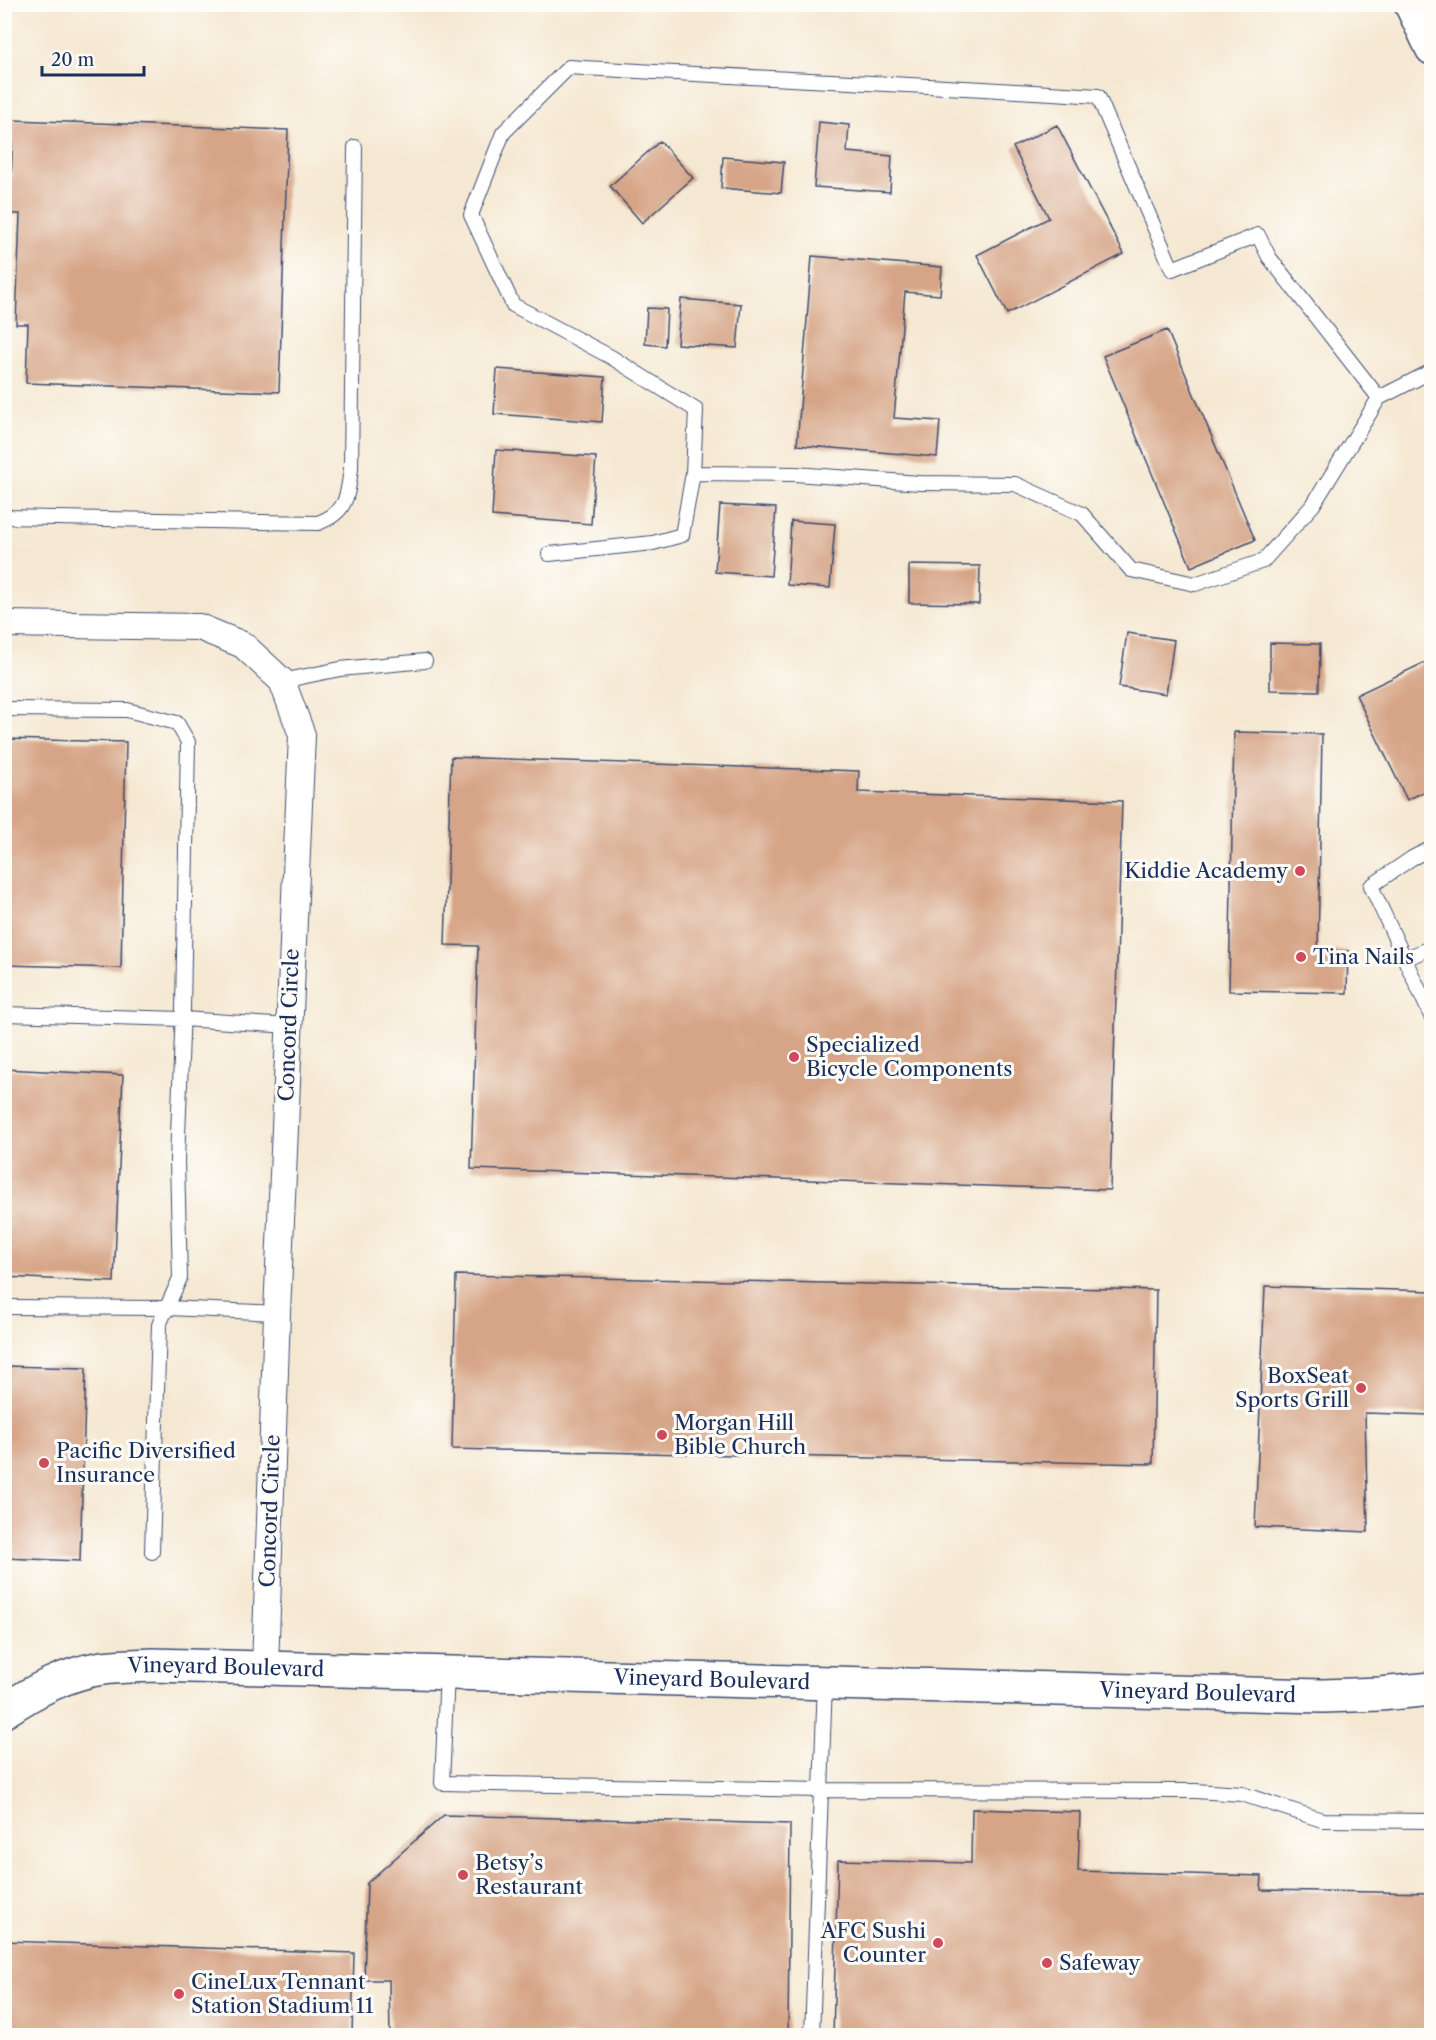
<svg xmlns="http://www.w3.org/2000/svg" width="1436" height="2040" viewBox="0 0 1436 2040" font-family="'Libre Caslon Text',serif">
	<rect width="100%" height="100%" fill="#fdfcf7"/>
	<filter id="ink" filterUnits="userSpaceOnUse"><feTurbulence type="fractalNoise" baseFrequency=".0167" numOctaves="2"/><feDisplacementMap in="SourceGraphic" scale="12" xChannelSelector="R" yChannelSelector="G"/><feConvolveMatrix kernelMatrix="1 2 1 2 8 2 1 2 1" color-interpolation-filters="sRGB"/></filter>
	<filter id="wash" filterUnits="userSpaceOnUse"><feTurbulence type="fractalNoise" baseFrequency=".008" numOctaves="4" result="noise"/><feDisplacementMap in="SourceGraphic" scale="24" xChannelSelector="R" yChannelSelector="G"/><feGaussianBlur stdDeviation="1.35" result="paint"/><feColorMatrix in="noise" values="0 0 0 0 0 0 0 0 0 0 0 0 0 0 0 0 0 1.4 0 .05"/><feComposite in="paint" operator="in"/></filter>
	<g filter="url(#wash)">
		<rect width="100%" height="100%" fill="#f5e8d2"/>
		<g id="blocks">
			<path fill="#d6a486" d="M13 120 288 130 279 392 26 383 28 324H16L20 214H10Z
				M819 122 849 125 847 152 892 156 890 192 814 187Z
				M1057 125 1124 254 1007 314 977 255 1049 218 1013 147Z
				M660 141 693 178 642 223 610 186Z
				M723 157 784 162 781 193 721 188Z
				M812 256 942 267 940 295 905 292 894 418 940 421 937 457 797 445Z
				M681 299 741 304 737 348 677 344Z
				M647 308 667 309 665 346 645 344Z
				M1167 330 1255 540 1191 567 1103 356Z
				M497 369 605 377 602 422 494 414Z
				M496 450 596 457 591 524 492 516Z
				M720 505 776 508 771 576 715 572Z
				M791 521 835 524 830 588 787 585Z
				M909 565 980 566 979 604 909 603Z
				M1127 633 1174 640 1166 694 1119 687Z
				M1270 643 1320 644 1319 691 1270 690Z
				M1432 659V788L1407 800 1356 695Z
				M1234 732 1322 734 1318 951H1348L1347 993 1229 991Z
				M4 739 126 742 121 968 4 965Z
				M451 757 859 771 858 792 1122 801 1110 1190 471 1169 478 946 445 945Z
				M4 1069 123 1075 114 1282 4 1277Z
				M456 1275 1156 1290 1153 1464 452 1449Z
				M1265 1286 1432 1291V1415L1365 1413 1368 1532 1255 1527Z
				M4 1366 86 1368 80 1561 4 1558Z
				M972 1809 1080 1812 1078 1871 1262 1876 1261 1890 1432 1893V2036H833L838 1860 971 1863Z
				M444 1815 790 1824 788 2036H390L389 1980H364L367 1883Z
				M4 1941 354 1953 352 2036H4Z"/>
		</g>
	</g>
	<g filter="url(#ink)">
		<use href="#blocks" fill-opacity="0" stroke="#3c4b6f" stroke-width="1.5"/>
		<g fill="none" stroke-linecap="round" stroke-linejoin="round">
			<defs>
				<path id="service" d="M1379 398 1269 257 1258 235 1172 269 1098 96C922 84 745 78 569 67L503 133 471 215 513 305 611 357 696 410 693 473 795 474 920 483 1015 484 1082 514 1131 570 1195 584 1263 561 1313 505 1379 398 1432 371
					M4 517 318 523C347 512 347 498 351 469L355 147
					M549 554 653 543 682 535 693 473
					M282 681 340 669 425 661
					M4 709 127 710 177 723 188 742 183 1009 177 1161 180 1278 159 1325 152 1552
					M1432 848 1412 858 1371 886 1432 1018
					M1405 959 1432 947
					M4 1014 183 1019 289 1026
					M4 1307 168 1308 277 1313
					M447 1673 442 1783 821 1790 1195 1791 1242 1794 1322 1820 1432 1821
					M812 2036 825 1682"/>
				<path id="minor" d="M4 624 199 627 243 645 282 681 302 735 277 1313 265 1668"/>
				<g id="tertiary">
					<path id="s1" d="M4 1711C34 1691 65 1674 102 1668 119 1666 136 1666 153 1665L1323 1696 1380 1694 1432 1689"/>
				</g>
				<path id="secondary" d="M1411 4 1432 48"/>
			</defs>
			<use href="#service" stroke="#3c4b6f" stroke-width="16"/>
			<use href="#minor" stroke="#3c4b6f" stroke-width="28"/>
			<use href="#tertiary" stroke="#3c4b6f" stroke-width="36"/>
			<use href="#secondary" stroke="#3c4b6f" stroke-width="36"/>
			<use href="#service" stroke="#fff" stroke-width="14"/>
			<use href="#minor" stroke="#fff" stroke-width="26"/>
			<use href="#tertiary" stroke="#fff" stroke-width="33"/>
			<use href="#secondary" stroke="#fff" stroke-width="33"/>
		</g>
	</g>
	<g fill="#d1495b" stroke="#fdfcf7" stroke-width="2">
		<circle cx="1300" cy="871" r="6"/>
		<circle cx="1301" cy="957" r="6"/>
		<circle cx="794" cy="1057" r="6"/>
		<circle cx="1361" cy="1388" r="6"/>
		<circle cx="662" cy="1435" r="6"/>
		<circle cx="44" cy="1463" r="6"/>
		<circle cx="463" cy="1875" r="6"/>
		<circle cx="938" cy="1943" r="6"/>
		<circle cx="1047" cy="1963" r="6"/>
		<circle cx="179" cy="1994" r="6"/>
	</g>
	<g text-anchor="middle" stroke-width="6" stroke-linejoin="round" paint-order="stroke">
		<g font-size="21" fill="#1b2f5e" stroke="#fdfcf7" text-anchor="start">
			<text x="1288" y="878" text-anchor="end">Kiddie Academy</text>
			<text x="1313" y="964">Tina Nails</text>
			<text x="806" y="1052">Specialized<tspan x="806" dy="24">Bicycle Components</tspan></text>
			<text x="1349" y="1383" text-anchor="end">BoxSeat<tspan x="1349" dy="24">Sports Grill</tspan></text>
			<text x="674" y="1430">Morgan Hill<tspan x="674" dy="24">Bible Church</tspan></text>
			<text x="56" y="1458">Pacific Diversified<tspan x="56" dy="24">Insurance</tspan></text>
			<text x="475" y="1870">Betsy’s<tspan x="475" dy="24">Restaurant</tspan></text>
			<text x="926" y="1938" text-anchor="end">AFC Sushi<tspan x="926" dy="24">Counter</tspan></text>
			<text x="1059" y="1970">Safeway</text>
			<text x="191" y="1989">CineLux Tennant<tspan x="191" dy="24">Station Stadium 11</tspan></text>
		</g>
		<g font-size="21" fill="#1b2f5e" stroke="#fdfcf7">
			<text transform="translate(289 1025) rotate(-88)" y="7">Concord Circle</text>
			<text transform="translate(270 1511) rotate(-88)" y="7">Concord Circle</text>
			<text dy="7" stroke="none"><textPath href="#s1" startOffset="232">Vineyard Boulevard</textPath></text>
			<text dy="7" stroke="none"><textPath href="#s1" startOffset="718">Vineyard Boulevard</textPath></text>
			<text dy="7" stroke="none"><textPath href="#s1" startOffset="1204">Vineyard Boulevard</textPath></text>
		</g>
	</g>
	<rect width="1436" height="2040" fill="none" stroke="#fdfcf7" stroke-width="24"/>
	<path d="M42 66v9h102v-9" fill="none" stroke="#1b2f5e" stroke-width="3"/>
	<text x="51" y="66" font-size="18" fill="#1b2f5e" stroke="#fdfcf7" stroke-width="4.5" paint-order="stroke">20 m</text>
</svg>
